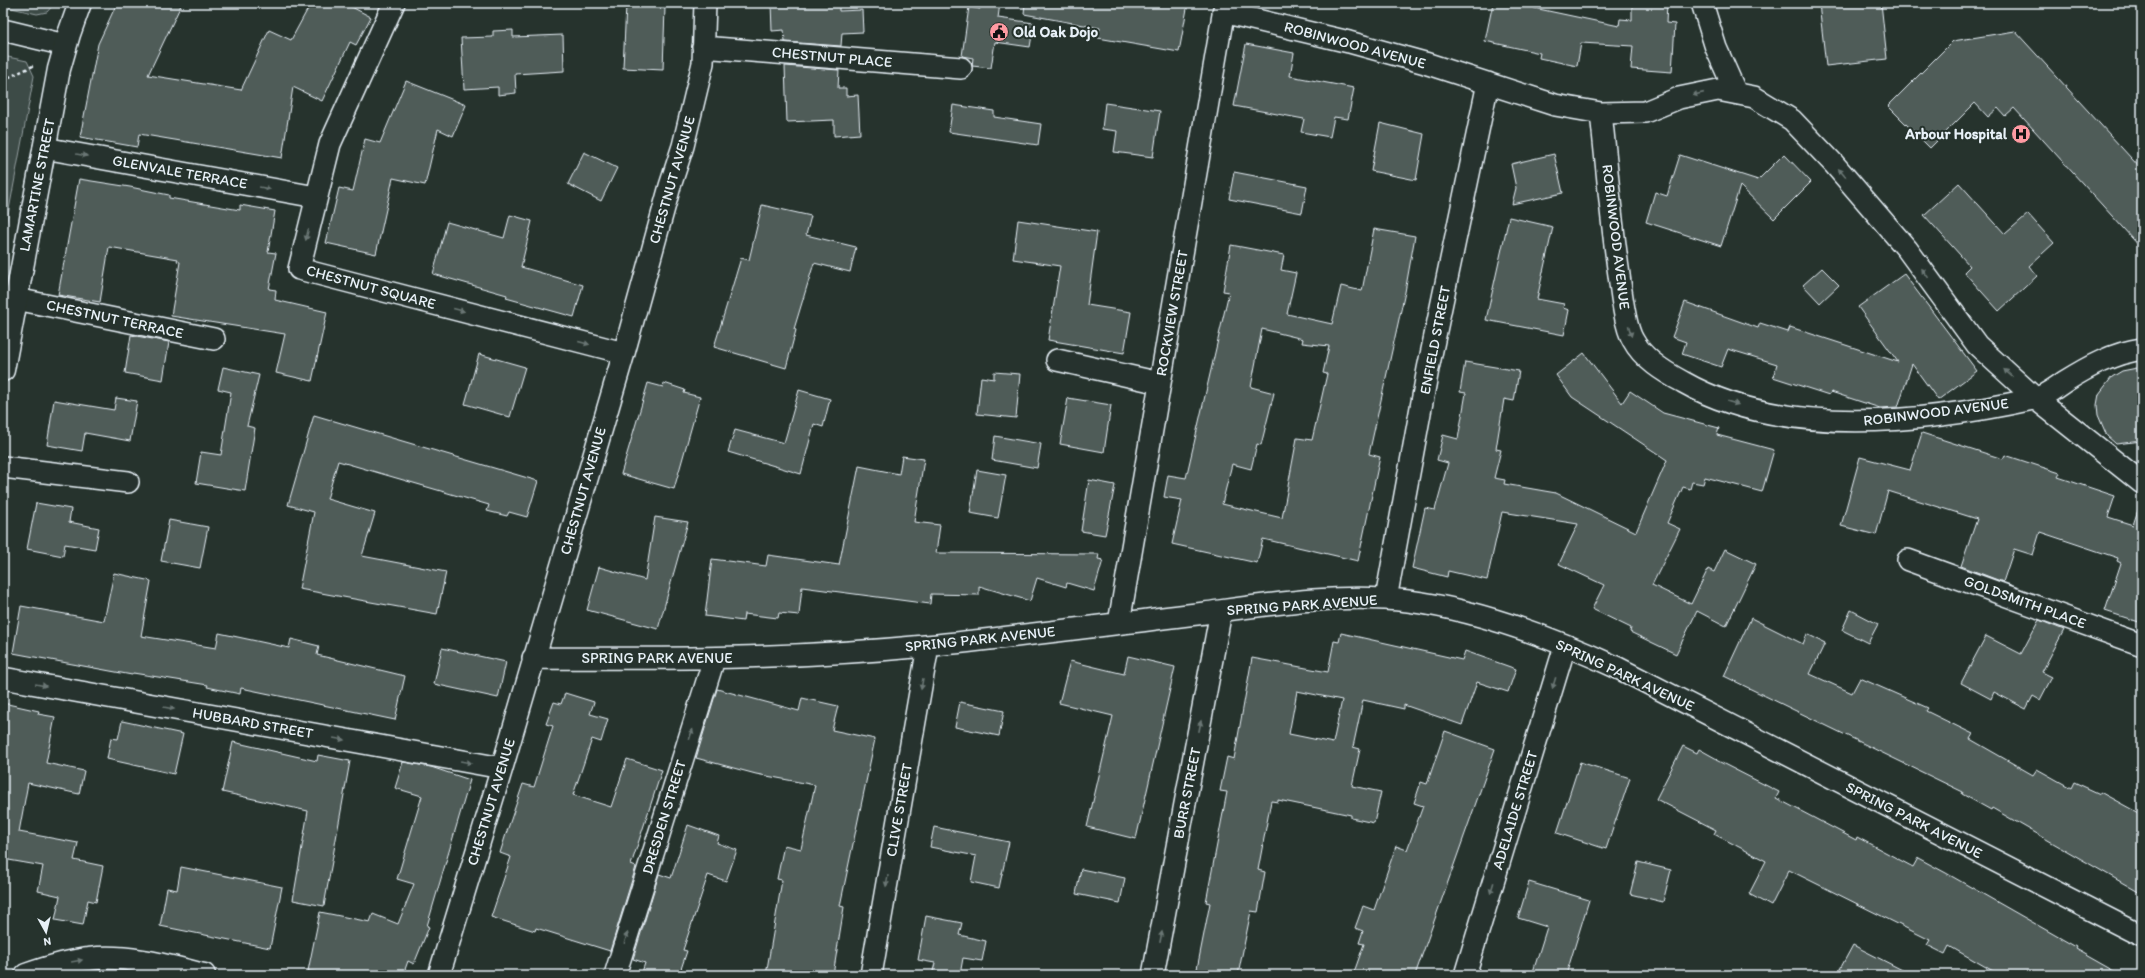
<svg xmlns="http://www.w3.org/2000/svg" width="2145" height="978" viewBox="0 0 2145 978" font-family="Itim,sans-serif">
	<rect width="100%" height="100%" fill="#26332d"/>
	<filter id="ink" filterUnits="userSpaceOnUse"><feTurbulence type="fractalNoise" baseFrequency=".025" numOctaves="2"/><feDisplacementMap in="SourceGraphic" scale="8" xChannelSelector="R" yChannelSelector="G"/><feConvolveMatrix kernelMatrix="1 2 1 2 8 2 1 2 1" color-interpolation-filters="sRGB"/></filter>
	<g filter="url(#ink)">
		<path fill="#3e4b47" stroke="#939ea0" d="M3 3H55L47 12 37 14 3 6Z
			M3 56 27 61 34 76 3 242Z"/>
		<path fill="#505c59" stroke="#e8f1f8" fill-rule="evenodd" d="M117 3H182L148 75 241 90 269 30 291 40 311 3H344L371 17 356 45 350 42 322 101 293 87 282 158 139 134 137 147 80 137 98 44Z
			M771 3H839V11L862 10 863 32 842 33 841 46 785 42 784 30 772 31Z
			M980 3H1000L998 18 1034 23 1030 47 995 42 991 68 972 66 973 58 962 56 969 7 980 9Z
			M1025 3H1188L1179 52 1098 38 1100 28 1024 14Z
			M1493 3H1535L1534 8 1619 26 1620 19 1632 20V3H1667L1666 23 1675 24 1672 72 1631 69 1633 46 1581 43 1577 66 1539 58 1540 53 1485 41Z
			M1819 3H1881L1887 59 1826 66Z
			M626 5 665 7 663 70 623 68Z
			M513 30V37L563 35 564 71 515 74 516 93 498 95V87L464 89 461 38 493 37V31Z
			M2015 31 2142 170V249L2014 108 2005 116 1998 108 1988 117 1975 103 1930 148 1888 106 1953 41Z
			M1246 44 1294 53 1290 76 1354 88 1348 119 1334 117 1330 137 1301 132 1304 119 1234 106Z
			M785 66 839 70 838 88H846V96L858 95 860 134 834 136V120L787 122Z
			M406 81 466 105 453 136 438 129 425 185 393 178 376 254 326 243 339 188 353 191 365 139 380 143Z
			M1105 103 1160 111 1153 157 1114 152 1117 131 1102 129Z
			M953 105 994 111V117L1041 124 1038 145 949 132Z
			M1380 123 1424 134 1416 180 1371 171Z
			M584 152 617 168 601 201 568 184Z
			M1554 154 1563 193 1512 204 1516 188 1511 164Z
			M1784 154 1811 182 1774 219 1740 186 1721 246 1646 222 1655 192 1667 196 1680 155 1758 180Z
			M1234 172 1307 186 1302 213 1229 199Z
			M79 179 130 187 169 195V198L240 210V205L275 211 268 252 276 253 269 289 276 290 275 300 327 312 312 381 276 373 285 334 171 316 180 262 177 261 178 259 109 247 100 302 58 295Z
			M1959 183 2005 234 2028 214 2054 243 2029 266 2037 276 1999 311 1964 272 1970 266 1924 215Z
			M762 205 811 216 806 235 856 247 850 272 814 263 794 329 796 330 786 368 714 347 741 258 749 260Z
			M510 215 532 221 521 267 583 285 574 317 506 298 507 295 433 274 447 222 504 238Z
			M1509 217 1553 227 1537 299 1564 304 1563 308 1569 310 1564 335 1486 320Z
			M1018 220 1097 232 1087 305 1131 312 1124 353 1048 340 1060 266 1013 259Z
			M1374 229 1415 236 1405 292 1369 454 1380 457 1358 561 1263 539 1257 563 1172 544 1182 500 1164 497 1168 475 1186 478 1229 292 1223 291 1231 245 1284 255 1281 270 1296 273 1287 314 1332 324 1341 286 1362 291ZM1262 329 1303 339 1302 343 1329 346 1323 373 1327 374 1312 440 1297 438 1282 518 1222 504 1232 464 1251 469 1257 444 1261 445 1274 393 1251 387Z
			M1822 268 1839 285 1820 303 1803 285Z
			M1904 274 1977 371 1938 400 1912 364 1898 407 1880 408 1831 392 1829 395 1773 377 1777 364 1728 349 1721 367 1682 354 1686 342 1672 337 1685 302 1758 328 1760 323 1788 332 1790 327 1898 362 1858 307Z
			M131 335 169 342 163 380 125 373Z
			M1584 353 1622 403 1630 391 1663 413 1719 428 1717 435 1774 450 1762 492 1705 477 1703 484 1692 482 1690 489 1683 487 1667 523 1680 529 1652 585 1691 604 1708 569 1714 572 1725 549 1756 564 1726 626 1697 611 1676 654 1630 632 1631 628 1592 609 1604 585 1559 564 1578 524 1502 512 1487 580 1448 571 1447 577 1412 568 1425 508 1435 510 1448 463 1437 460 1443 435 1458 439 1466 393 1460 392 1465 362 1519 371 1514 401 1504 399 1496 449 1501 450 1494 478 1505 480 1504 484 1556 493 1636 532 1667 460 1572 397 1556 375Z
			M479 354 525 367 510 417 465 404Z
			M223 367 259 375 247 426 255 428 245 491 196 483 201 452 221 455 231 392 218 389Z
			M2142 367V441L2116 444 2107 436 2098 415 2097 405 2099 394 2112 377 2122 371Z
			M994 372 1020 374 1016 418 977 414 981 377 994 379Z
			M648 383 663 387 664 383 685 390 684 393 700 397 674 489 621 474Z
			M799 390 830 399 823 427 814 424 801 474 728 452 735 430 784 443Z
			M116 398 137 401 130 441 85 433 82 451 47 445 54 400 114 410Z
			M1068 398 1111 405 1104 452 1060 444Z
			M314 415 538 481 527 517 509 512 507 516 487 511 489 505 338 461 327 499 375 513 362 556 446 572 437 614 299 589 314 512 288 505Z
			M1922 433 2003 459 2005 455 2060 473 2058 477 2115 496 2108 517 2133 525 2138 510 2142 511V623L2105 611 2121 563 2117 561 2118 558 2040 532 2033 555 2014 549 2003 582 1961 566 1977 519 1888 491 1876 535 1841 526 1860 457 1910 470Z
			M995 436 1041 444 1037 468 992 460Z
			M902 456 924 459 914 522 940 525 936 553 1099 554 1098 559 1103 560 1094 591 1067 583 1066 587 1037 578 1030 601 979 586V595L931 594 930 604 802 587 799 615 779 613 778 618 744 614 743 621 705 616 712 559 766 566 768 555 839 565 859 466 899 474Z
			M977 470 1006 475 998 518 970 513Z
			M1089 480 1115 485 1105 535 1081 531Z
			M36 503 71 509 69 522 99 528 95 549 65 544 63 556 27 549Z
			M655 517 688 522 658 629 587 610 599 567 645 580Z
			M169 520 208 527 200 568 161 561Z
			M114 573 151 581 141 636 216 648 219 633 289 648 291 639 319 646 317 655 405 676 395 720 241 688 240 694 207 687 208 685 133 673 132 675 13 653 21 606 104 621Z
			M1851 610 1878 624 1868 643 1842 630Z
			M1751 618 1803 644 1807 634 1825 643 1810 674 1852 693 1860 678 1928 708 1926 711 1973 734 1970 739 2033 775 2037 769 2071 788 2074 782 2100 794V792L2142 815V894L1992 808 1991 810 1962 794 1963 792 1724 676Z
			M2039 620 2064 630 2042 672 2052 677 2040 700 2033 696 2026 709 1994 692 1991 699 1961 683 1986 636 2021 654Z
			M1341 633 1462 660 1465 651 1516 669 1508 692 1477 682 1462 725 1404 705V709L1363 700 1353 747 1360 749 1352 786 1381 792 1374 823 1351 818V815L1278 800V802L1271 801 1258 870 1265 872 1258 912 1251 911 1238 975H1223L1197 969 1210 903 1206 902 1227 792 1220 791 1227 757 1234 759 1252 658 1328 672 1334 641 1339 642ZM1297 691 1342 700 1333 743 1289 734Z
			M442 648 506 662 498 698 434 684Z
			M1128 656 1175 667 1136 839 1087 827 1113 716 1059 703 1070 661 1124 674Z
			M717 689 799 711 802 698 838 706 832 730 875 739 840 906 844 907 833 975H766L782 880 777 879 784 845 801 849 815 785 756 774 696 758Z
			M565 693 594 702 590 714 608 719 601 742 592 739 573 795 611 807 627 759 662 770 631 865 636 867 610 951 536 928 535 931 491 917 511 857 500 853 506 834 523 784 534 787 553 726 546 724 554 702 561 704Z
			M960 702 1004 711 999 736 955 727Z
			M3 703 39 711 38 714 55 717 46 763 84 771 79 794 28 783 19 832 78 843 74 860 103 866 96 902 88 900 83 925 55 920 60 896 38 891 43 866 3 859Z
			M122 721 183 734 174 774 107 759 111 738 118 739Z
			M1445 731 1495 749 1415 975H1353L1364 944 1359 943 1363 931 1355 928 1363 906 1374 910 1396 846 1407 850 1423 806 1414 803 1421 782 1427 784Z
			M233 742 317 761 318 755 350 761 324 906 293 900 308 811 222 792Z
			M1683 746 1697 753 1699 749 1717 759 1716 760 1779 792 1776 798 1856 840 1857 837 1913 867 1918 858 1946 873 2076 947 2075 949 2121 975H2000L1949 946 1945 954 1927 945 1930 940 1789 870 1771 906 1749 894 1766 861 1714 834 1716 830 1656 799Z
			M403 762 431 767 470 780 427 926 429 927 414 964 408 961 403 975H331L308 971 320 912 370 922 373 914 398 924 414 884 397 879 422 796 395 788Z
			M1580 762 1630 778 1606 849 1557 833Z
			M688 825 719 836 717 843 737 850 726 881 708 875 683 950 687 951 679 975H641L645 963 633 959 659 874 671 878Z
			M934 827 1009 842 999 888 971 882 976 856 930 847Z
			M1638 862 1671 870 1663 902 1630 894Z
			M181 867 282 887 270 948 160 926 167 888 177 890Z
			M1081 869 1125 878 1120 903 1076 894Z
			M1529 882 1589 900 1566 975H1532L1547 927 1518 918Z
			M926 916 962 923 959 935 986 941 982 961 963 958 960 975H932L935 963 918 960Z
			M1853 945 1912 975H1851L1840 969Z"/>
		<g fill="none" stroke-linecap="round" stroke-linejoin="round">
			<defs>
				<path id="street" d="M394 3 330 144 299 269 624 353
					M1702 3 1716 48 1736 93
					M1223 12 1349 42 1425 63 1555 105 1601 113 1645 112 1679 98 1718 90 1754 97 1792 120 1834 164 1907 249 1977 345 2036 399 2142 483
					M3 30 65 45
					M703 47 961 68
					M1601 113C1607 167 1611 221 1619 275 1621 291 1625 327 1633 340 1643 359 1664 372 1683 382 1783 439 1924 423 2033 399 2044 397 2055 388 2064 382 2088 367 2113 353 2142 349
					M44 148 316 197
					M16 299 214 339
					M1057 360 1160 383
					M3 467 128 482
					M1908 560 2142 645
					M1386 599 1428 369 1488 83
					M1119 623 1225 3
					M533 658C666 659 793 659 925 646 1018 637 1112 624 1205 613 1271 604 1341 593 1408 601 1480 610 1553 638 1618 668L2142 936
					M3 678 502 768
					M439 975 502 768 624 353 670 186 683 146 703 63 705 3
					M615 975 714 659
					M871 975 928 646
					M1153 975 1221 611
					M1465 975 1565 646"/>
				<path id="secondary" d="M3 370 59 69 69 34 80 3
					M26 975C46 968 68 961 89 959 126 954 168 966 204 975"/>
			</defs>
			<use href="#street" stroke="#e8f1f8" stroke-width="24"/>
			<use href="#secondary" stroke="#e8f1f8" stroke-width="25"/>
			<path stroke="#e8f1f8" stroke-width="2.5" stroke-dasharray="3 3" stroke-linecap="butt" d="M3 80 35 65"/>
			<use href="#street" stroke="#26332d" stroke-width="21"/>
			<use href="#secondary" stroke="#26332d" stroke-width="22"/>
		</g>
		<defs><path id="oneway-solid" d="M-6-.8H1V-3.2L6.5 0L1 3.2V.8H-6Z"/></defs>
		<g fill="#6a7674">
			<use href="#oneway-solid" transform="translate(1698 94) rotate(167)"/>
			<use href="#oneway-solid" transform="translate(82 155) rotate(10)"/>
			<use href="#oneway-solid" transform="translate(1842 173) rotate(-130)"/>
			<use href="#oneway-solid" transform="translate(265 188) rotate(10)"/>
			<use href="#oneway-solid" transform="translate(307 235) rotate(103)"/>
			<use href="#oneway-solid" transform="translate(1925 273) rotate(-126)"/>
			<use href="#oneway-solid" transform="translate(459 310) rotate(15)"/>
			<use href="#oneway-solid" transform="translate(1630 331) rotate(75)"/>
			<use href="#oneway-solid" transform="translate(584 343) rotate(15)"/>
			<use href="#oneway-solid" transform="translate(2008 373) rotate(-138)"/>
			<use href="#oneway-solid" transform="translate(1733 403) rotate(18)"/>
			<use href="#oneway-solid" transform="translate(1554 683) rotate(107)"/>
			<use href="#oneway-solid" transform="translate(922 684) rotate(100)"/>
			<use href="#oneway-solid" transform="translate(41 685) rotate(10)"/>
			<use href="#oneway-solid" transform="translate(169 708) rotate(10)"/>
			<use href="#oneway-solid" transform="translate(1200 726) rotate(-79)"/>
			<use href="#oneway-solid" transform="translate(691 734) rotate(-73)"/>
			<use href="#oneway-solid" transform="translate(339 739) rotate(10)"/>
			<use href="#oneway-solid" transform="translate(466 762) rotate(10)"/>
			<use href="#oneway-solid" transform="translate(887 881) rotate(100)"/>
			<use href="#oneway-solid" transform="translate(1492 888) rotate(107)"/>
			<use href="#oneway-solid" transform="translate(1161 937) rotate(-79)"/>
			<use href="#oneway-solid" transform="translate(626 938) rotate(-73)"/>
			<use href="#oneway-solid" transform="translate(77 961) rotate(-10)"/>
		</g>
	</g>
	<defs>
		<symbol id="civic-disc" viewBox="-11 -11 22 22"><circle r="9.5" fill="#ff9aa2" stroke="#26332d"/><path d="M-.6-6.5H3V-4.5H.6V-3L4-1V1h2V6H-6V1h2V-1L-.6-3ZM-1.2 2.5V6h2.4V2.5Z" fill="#111"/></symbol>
		<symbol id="hospital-disc" viewBox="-11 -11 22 22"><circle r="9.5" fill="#ff9aa2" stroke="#26332d"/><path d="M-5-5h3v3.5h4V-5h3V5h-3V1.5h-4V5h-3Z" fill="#111"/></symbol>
	</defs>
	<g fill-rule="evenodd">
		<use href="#civic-disc" x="988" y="21" width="22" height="22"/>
		<use href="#hospital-disc" x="2010" y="123" width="22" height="22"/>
	</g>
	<g text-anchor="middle" stroke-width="4" stroke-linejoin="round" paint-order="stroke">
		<g font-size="15" font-weight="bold" fill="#e8f1f8" stroke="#26332d" text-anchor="start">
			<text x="1013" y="37">Old Oak Dojo</text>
			<text x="2007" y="139" text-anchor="end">Arbour Hospital</text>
		</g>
		<g font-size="15" fill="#e8f1f8" stroke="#26332d">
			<text transform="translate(1355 45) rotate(15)" y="5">ROBINWOOD AVENUE</text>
			<text transform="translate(832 57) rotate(5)" y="5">CHESTNUT PLACE</text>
			<text transform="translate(180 172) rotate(10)" y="5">GLENVALE TERRACE</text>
			<text transform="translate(672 180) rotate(-74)" y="5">CHESTNUT AVENUE</text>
			<text transform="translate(37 185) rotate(-79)" y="5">LAMARTINE STREET</text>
			<text transform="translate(1616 237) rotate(83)" y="5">ROBINWOOD AVENUE</text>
			<text transform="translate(371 287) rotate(15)" y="5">CHESTNUT SQUARE</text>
			<text transform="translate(1172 313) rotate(-80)" y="5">ROCKVIEW STREET</text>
			<text transform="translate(115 319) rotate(12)" y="5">CHESTNUT TERRACE</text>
			<text transform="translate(1435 340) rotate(-79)" y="5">ENFIELD STREET</text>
			<text transform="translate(1936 412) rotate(-7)" y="5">ROBINWOOD AVENUE</text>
			<text transform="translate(583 491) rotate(-74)" y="5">CHESTNUT AVENUE</text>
			<text transform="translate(2025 602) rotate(20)" y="5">GOLDSMITH PLACE</text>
			<text transform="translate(1302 605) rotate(-4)" y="5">SPRING PARK AVENUE</text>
			<text transform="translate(980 639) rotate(-6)" y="5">SPRING PARK AVENUE</text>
			<text x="657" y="663">SPRING PARK AVENUE</text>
			<text transform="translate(1625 675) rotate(25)" y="5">SPRING PARK AVENUE</text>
			<text transform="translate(253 723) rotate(10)" y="5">HUBBARD STREET</text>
			<text transform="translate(1187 793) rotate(-79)" y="5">BURR STREET</text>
			<text transform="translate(491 802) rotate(-73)" y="5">CHESTNUT AVENUE</text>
			<text transform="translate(899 810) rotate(-80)" y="5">CLIVE STREET</text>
			<text transform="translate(1515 810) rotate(-73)" y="5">ADELAIDE STREET</text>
			<text transform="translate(664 817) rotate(-73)" y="5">DRESDEN STREET</text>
			<text transform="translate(1914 820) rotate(27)" y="5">SPRING PARK AVENUE</text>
		</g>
	</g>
	<rect width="2145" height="978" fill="none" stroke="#26332d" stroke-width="16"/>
	<rect x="8" y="8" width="2129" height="962" fill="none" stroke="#e8f1f8" stroke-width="1.5" filter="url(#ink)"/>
	<g transform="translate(46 932) rotate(172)" stroke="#26332d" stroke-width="3" paint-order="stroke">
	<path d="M0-3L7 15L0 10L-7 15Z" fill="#e8f1f8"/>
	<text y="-6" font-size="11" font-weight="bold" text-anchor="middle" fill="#e8f1f8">N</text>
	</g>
</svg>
